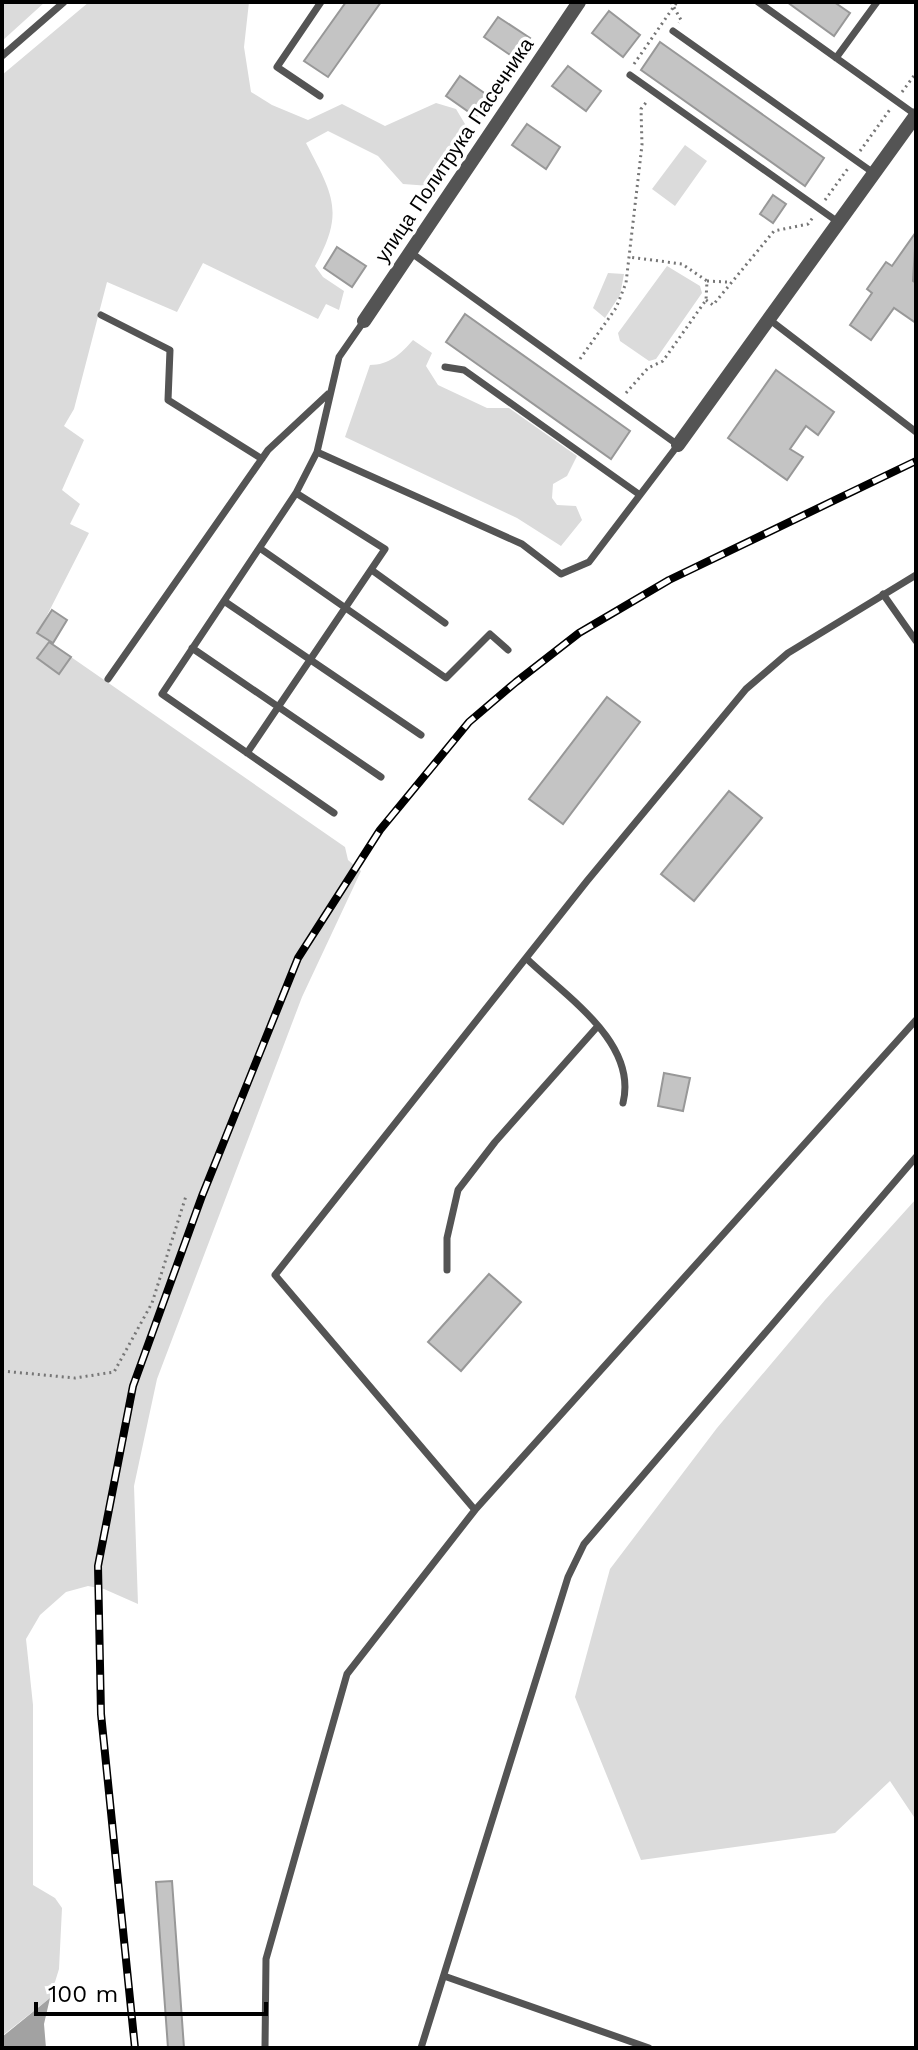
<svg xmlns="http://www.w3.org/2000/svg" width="918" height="2050" viewBox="0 0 918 2050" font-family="'Work Sans',sans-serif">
	<rect width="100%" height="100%" fill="#fff"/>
	<path fill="#dbdbdb" d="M2 2H45L2 41Z
		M89 2H249L244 47 251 92 272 105 308 120 342 104 385 126 436 103 456 109 468 129 457 156 430 186 403 184 378 156 328 131 306 143C333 195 345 212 315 266L323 277 344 291 339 310 326 304 318 319 203 263 177 312 107 282 74 409 64 426 84 440 62 490 80 504 70 524 89 533 38 633 49 642 37 658 59 673 71 657 345 847 348 860 361 871 302 997 157 1379 134 1486 138 1604 104 1589 88 1586 66 1592 40 1615 26 1639 33 1705V1885L55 1898 62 1908 59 1969 50 1998 2 2036V75Z
		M685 145 707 161 675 206 652 189Z
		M667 266 700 286 702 293 656 359 649 361 620 341 618 333Z
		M608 273 624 274 620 295 605 318 593 308Z
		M413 340 432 353 426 366 438 385 487 408H509L577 456 567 476 553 484 552 498 557 505 576 506 582 520 561 546 517 518 345 437 370 365C389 365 401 354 413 340Z
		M916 1199V1820L890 1781 835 1833 641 1860 575 1697 610 1569 717 1428 825 1300Z"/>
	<path fill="#a2a2a2" d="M50 1998 44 2024 46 2048H2V2037Z"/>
	<path fill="#c4c4c4" stroke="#989898" stroke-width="2" d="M346 2H381L328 77 304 61Z
		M787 2H834L850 13 834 36Z
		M609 11 640 35 623 57 592 33Z
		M498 17 530 38 516 59 484 37Z
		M660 42 824 158 805 186 641 70Z
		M568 66 601 91 586 111 552 86Z
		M460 76 490 97 476 117 446 96Z
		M527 124 560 147 546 169 512 145Z
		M773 195 786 204 773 223 760 214Z
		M916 232 913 281 916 283V323L894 308 871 340 850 325 872 293 867 289 886 262 892 266Z
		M337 247 366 266 352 287 324 268Z
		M465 314 630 431 611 459 446 342Z
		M776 370 834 412 818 435 806 426 790 449 803 457 787 480 728 438Z
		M52 610 67 620 53 643 37 633Z
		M49 642 71 657 59 674 37 658Z
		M607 697 640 722 563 824 529 799Z
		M729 791 762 818 694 901 661 874Z
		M664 1073 690 1078 683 1111 658 1106Z
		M489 1274 521 1302 461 1371 428 1342Z
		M172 1881 184 2048H168L156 1882Z"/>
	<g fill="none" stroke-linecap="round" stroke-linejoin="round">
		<path stroke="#767676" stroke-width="3" stroke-dasharray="2 4" stroke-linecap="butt" d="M671 2 681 20 679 23
			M634 64 677 2
			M902 92 916 73
			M860 151 891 108
			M825 200 849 167
			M707 281 727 282
			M706 300 713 305 774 231 808 224 814 216
			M580 359 616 308 626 283 642 145 641 109 648 100
			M626 393 648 368 663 361 706 300 707 281 682 264 629 257
			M2 1371 75 1378 114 1372 152 1303 186 1196"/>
		<path stroke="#545454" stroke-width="7" d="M758 2 916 115
			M673 31 875 174
			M2 56 64 2
			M836 58 877 2
			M630 75 838 222
			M320 96 277 67 321 2
			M101 315 170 350 168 400 262 459
			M770 320 916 432
			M445 367 464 370 640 495
			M317 452 522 544 561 574 589 562 678 445 410 252
			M296 493 162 694 334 813
			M261 549 446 678 490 634 508 650
			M373 571 445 623
			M883 594 916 641
			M224 601 421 735
			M192 648 381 777
			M108 679 268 450 328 394
			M247 753 385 549 296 493 317 452 339 357 364 321
			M526 958C565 996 638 1042 623 1103
			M447 1270V1238L458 1190 495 1142 597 1027
			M475 1510 916 1020
			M444 1976 649 2048
			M265 2048 266 1959 347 1674 475 1510 275 1275 587 881 746 689 788 653 916 575
			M421 2048 568 1577 584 1544 916 1157"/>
		<path stroke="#545454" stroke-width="14" d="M364 321 579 2
			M678 445 916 115"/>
		<defs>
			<path id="rail" d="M135 2048 101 1714 98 1566 133 1386 202 1196 298 958 380 830 469 722 516 682 579 633 669 580 916 461"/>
		</defs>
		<use href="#rail" stroke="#000" stroke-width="8"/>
		<use href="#rail" stroke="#fff" stroke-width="5" stroke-dasharray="15" stroke-linecap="butt"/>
	</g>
	<g text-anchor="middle" stroke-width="7" stroke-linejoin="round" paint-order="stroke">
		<g font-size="20" fill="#000" stroke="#fff">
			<text transform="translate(454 150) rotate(-56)" y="7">улица Политрука Пасечника</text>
		</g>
	</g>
	<rect width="918" height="2050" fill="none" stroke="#000000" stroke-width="8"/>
	<path d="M36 2002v12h230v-12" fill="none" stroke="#000000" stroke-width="4"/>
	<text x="48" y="2002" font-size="24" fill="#000000" stroke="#ffffff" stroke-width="6" paint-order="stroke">100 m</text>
</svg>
